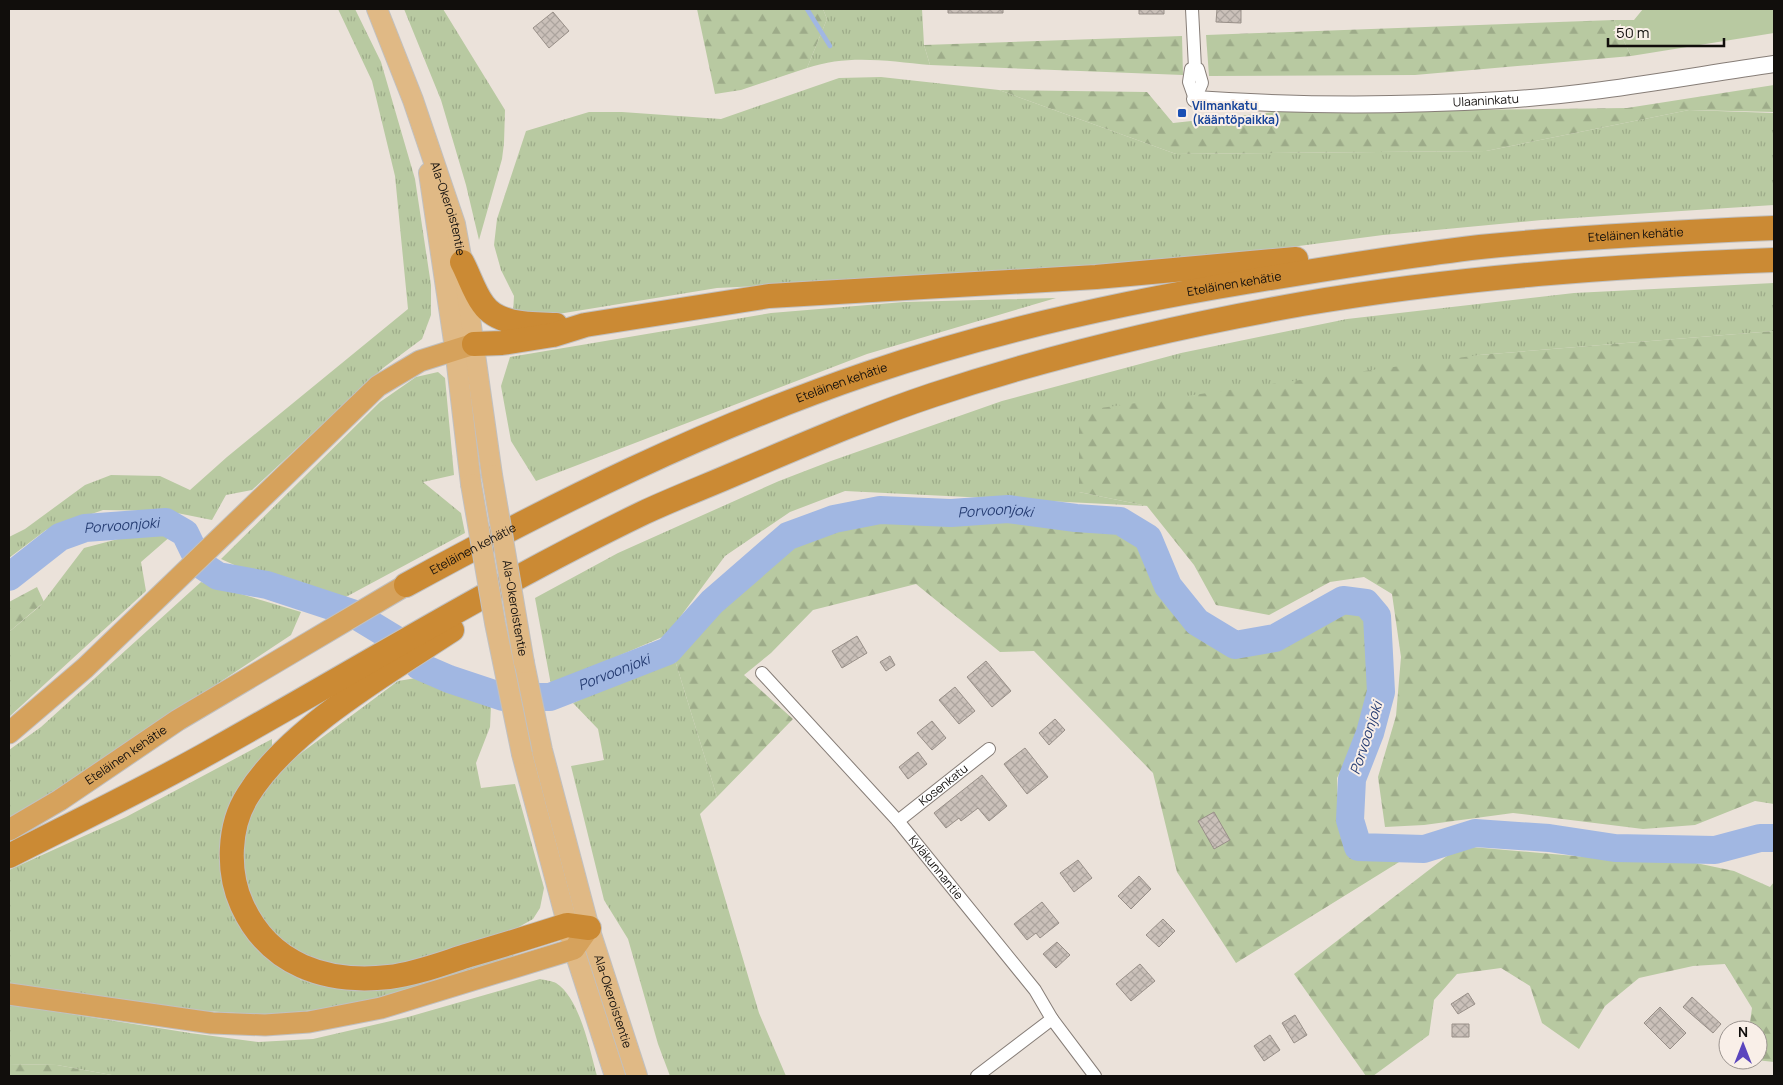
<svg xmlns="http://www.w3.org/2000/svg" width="1783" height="1085" viewBox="0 0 1783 1085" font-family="Manrope,sans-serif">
	<defs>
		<pattern id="grass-tufts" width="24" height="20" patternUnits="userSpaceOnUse" patternTransform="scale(1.25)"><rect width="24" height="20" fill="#b8c9a1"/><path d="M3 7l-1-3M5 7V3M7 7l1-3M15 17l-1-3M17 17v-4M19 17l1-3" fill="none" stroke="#9dab89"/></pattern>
		<pattern id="forest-firs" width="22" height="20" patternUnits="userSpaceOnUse" patternTransform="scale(1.25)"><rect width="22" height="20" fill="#b8c9a1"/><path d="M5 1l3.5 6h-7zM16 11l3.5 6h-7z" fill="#9dab89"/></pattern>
		<pattern id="building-cross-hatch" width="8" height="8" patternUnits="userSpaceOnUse" patternTransform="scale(1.25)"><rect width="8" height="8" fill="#cac0b9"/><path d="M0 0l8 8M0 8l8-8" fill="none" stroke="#aca49e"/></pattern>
	</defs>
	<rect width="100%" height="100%" fill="#ebe2da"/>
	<path fill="url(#grass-tufts)" d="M338 9H355L381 62 415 179 431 285V315L422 339 383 368 252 490 226 495 212 520 167 511 103 510 46 530 9 558V537L25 529 85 485 111 475 160 476 190 490 227 457 408 309 395 176 372 81Z
		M404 9H443L505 110 504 143 502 159 479 240 466 185 441 100Z
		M823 9H922L924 45 930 65C888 61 848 54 807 68L827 19Z
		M881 77 999 90 1176 154 1486 151 1689 110 1774 113V205L1542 220 1383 235 1139 267 717 288 552 315 513 314 514 296 501 270 494 245 497 219 526 131 589 112H622L721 119 839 78Z
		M1774 283V331L1479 355 1079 492 1147 506 845 491 790 512 725 556 667 635 551 685 535 598 618 553 779 481 831 461 1002 401 1181 353 1347 319 1574 293Z
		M1056 298 867 354 536 481 511 441 501 386 510 357 771 313 904 302Z
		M438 372 445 378 454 475 423 482 461 513 465 533 342 599 286 577 241 568 221 559 380 402 416 377Z
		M152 530 172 535 141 562 146 591 9 717V632L40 606 84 548Z
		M201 582 301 612 291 635 37 803 9 819V750L41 727Z
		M674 657 717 797 700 814 759 1013 786 1076H670L658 1044 628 939 604 900 571 766 604 760 598 729 573 703Z
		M416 678 491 706 490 727 476 763 481 788 515 784 544 888 540 908 533 919 510 932 389 968 320 964 282 942 255 910 245 880 243 837 255 798 281 768 398 681Z
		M272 739V748L223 850 267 955 301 980 341 988 513 952 514 960 352 1006 268 1015 189 1010 9 983V870L126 817Z
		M540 979C545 980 552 981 556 983 580 998 590 1051 597 1076H117L57 1065 9 1064V1004L190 1033 258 1042 313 1039 408 1017Z"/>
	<path fill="url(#forest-firs)" d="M697 9H823L827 19 807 68 741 90 715 94Z
		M1614 20 1631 56 1415 75 1209 76 1206 35Z
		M1182 36 1183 75 930 65 924 45Z
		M1774 85V112L1689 110 1486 151 1176 154 999 90 1147 92 1173 123 1274 112 1627 108Z
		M1774 331V804L1755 801 1695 825 1643 829 1513 813 1424 825 1385 827 1378 777 1396 716 1401 657 1392 594 1364 577 1330 582 1269 615 1216 605 1194 565 1147 506 1079 492V411L1479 355Z
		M1007 517 1116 531 1140 548 1160 591 1190 626 1229 653 1281 646 1347 608 1358 614 1365 622 1369 696 1362 728 1337 778 1339 828 1346 851 1362 856 1412 854 1236 963 1177 872 1153 773 1034 651 1000 652 916 584 813 610 771 653 744 675 793 719 717 797 674 657 722 607 800 541 846 527 883 521 951 522Z
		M37 587 44 602 9 632V602Z
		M1460 846 1609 859 1696 863 1734 871 1770 887 1774 882V1062L1756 1060H1758V1030H1749L1752 1008 1725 964 1693 966 1639 978 1605 1006 1579 1049 1542 1023 1530 986 1501 968 1457 974 1434 1000 1429 1035 1373 1076H1366L1294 974Z
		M9 1064 57 1065 117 1076H9Z"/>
	<path fill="#b8c9a1" d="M1643 9H1774V33L1631 56 1614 20H1634Z"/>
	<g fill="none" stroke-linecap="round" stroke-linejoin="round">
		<path stroke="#a1b7e2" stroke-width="4.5" d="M807 9 830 46"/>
		<path stroke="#a1b7e2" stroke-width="28" id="s1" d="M9 577 60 537 85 528 166 522 185 533 200 564 218 576 267 585 352 613 403 644 419 666 449 679 503 697H550L668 651 712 602 788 536 834 519 880 510 951 513 1008 509 1076 518 1120 521 1148 538 1168 586 1197 622 1235 645 1275 638 1343 600 1366 603 1377 616 1381 692 1370 733 1352 779 1350 820 1358 847 1424 849 1475 833 1549 838 1615 848 1715 850 1760 838H1774"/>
	</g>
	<path fill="url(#building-cross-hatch)" stroke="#988f88" d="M948 9H1003V13H948Z
		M1139 9H1164V14H1139Z
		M1217 9H1241V23L1216 22Z
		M553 12 569 31 549 48 533 28Z
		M857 636 867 653 842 668 832 651Z
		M890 656 895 665 886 671 880 662Z
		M986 661 1011 691 992 707 967 677Z
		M955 687 975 711 959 724 939 700Z
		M1055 719 1065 730 1049 745 1039 733Z
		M932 721 946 738 932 750 917 733Z
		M1025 748 1048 777 1027 794 1004 764Z
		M918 752 927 764 908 779 899 767Z
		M982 775 1007 806 989 821 978 808 961 821 959 818 946 828 934 813Z
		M1214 812 1230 840 1214 849 1198 821Z
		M1078 860 1092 878 1074 892 1060 873Z
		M1139 876 1151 889 1131 909 1118 896Z
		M1042 902 1059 923 1040 938 1036 933 1027 940 1014 924Z
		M1163 919 1175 931 1159 947 1146 935Z
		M1057 942 1070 955 1056 968 1043 954Z
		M1140 964 1155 981 1131 1001 1116 984Z
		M1468 993 1475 1004 1458 1014 1451 1004Z
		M1692 997 1721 1024 1713 1033 1683 1007Z
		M1660 1007 1686 1033 1670 1049 1644 1023Z
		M1295 1015 1307 1035 1294 1043 1282 1023Z
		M1452 1024H1469V1037H1452Z
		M1270 1035 1280 1050 1264 1061 1254 1046Z"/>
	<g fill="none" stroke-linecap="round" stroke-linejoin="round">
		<defs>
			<g id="minor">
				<path d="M1192 9 1195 68 1198 69 1202 83 1195 99"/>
				<path d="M1195 68 1191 69 1189 82 1195 99"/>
				<path id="s2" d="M762 673 898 821 1035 990 1052 1019 1095 1076"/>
				<path id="s3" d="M898 821 989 749"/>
				<path d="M977 1076 1052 1019"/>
			</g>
			<g id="tertiary">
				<path id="s4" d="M1195 99C1297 106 1400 106 1501 100 1592 95 1684 77 1774 64"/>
			</g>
			<g id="primary">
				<path id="s5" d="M377 9 413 100 455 224 462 262 492 475"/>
				<path d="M429 173 455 348 471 484"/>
				<path id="s6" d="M524 663 542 750 589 928 637 1076"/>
				<path d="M522 754 574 949 615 1076"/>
			</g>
			<g id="trunk">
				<path d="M9 733 85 668 378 386 420 361 474 344"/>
				<path id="s7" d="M9 830 60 800 178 720 406 585"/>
				<path d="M9 994 212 1023 265 1025 309 1022 381 1008 574 949 589 928"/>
			</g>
			<g id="motorway">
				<path d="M462 262C469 275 474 292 483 304 498 326 533 324 556 325"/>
				<path d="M474 344 502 343 553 335 585 325 769 296 1096 277 1296 259"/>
				<path id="s8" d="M406 585C556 503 707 428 869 373 992 331 1119 303 1246 282 1324 269 1402 256 1480 247 1578 237 1676 232 1774 228"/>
				<path d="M452 630C388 672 288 730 248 795 228 826 227 872 242 905 269 965 326 984 389 977 415 974 441 964 466 956 500 946 533 936 567 925L589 928"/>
				<path d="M9 856C79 820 151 786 219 747 360 668 498 583 643 513 675 498 707 486 739 472 803 445 867 417 933 395 1053 355 1178 326 1302 304 1458 277 1616 266 1774 260"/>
			</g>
		</defs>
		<use href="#minor" stroke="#867d77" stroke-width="14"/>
		<use href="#tertiary" stroke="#867d77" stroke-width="18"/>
		<use href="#primary" stroke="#c1c0c0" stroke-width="22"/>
		<use href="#trunk" stroke="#c1c0c0" stroke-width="23"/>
		<use href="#motorway" stroke="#c1c0c0" stroke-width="26"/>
		<use href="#minor" stroke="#fff" stroke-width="12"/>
		<use href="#tertiary" stroke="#fff" stroke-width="16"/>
		<use href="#primary" stroke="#e0b985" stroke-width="20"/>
		<use href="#trunk" stroke="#d6a25c" stroke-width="21"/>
		<use href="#motorway" stroke="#cb8a34" stroke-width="24"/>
		<defs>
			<g id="primary-bridge">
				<path id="s9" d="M492 475 524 663"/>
				<path d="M471 484 495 623 522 754"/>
			</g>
		</defs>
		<use href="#primary-bridge" stroke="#c1c0c0" stroke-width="22" stroke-linecap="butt"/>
		<use href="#primary-bridge" stroke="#e0b985" stroke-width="20"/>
	</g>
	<rect fill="#1a4fb4" stroke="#f9efe8" stroke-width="2" x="1177" y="108" width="10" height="10" rx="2.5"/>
	<g text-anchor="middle" stroke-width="4" stroke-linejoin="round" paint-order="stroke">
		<g font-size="12" fill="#110e0c" stroke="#f9efe8">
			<text dy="4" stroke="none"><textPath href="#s4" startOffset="291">Ulaaninkatu</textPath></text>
			<text dy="4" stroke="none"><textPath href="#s5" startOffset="212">Ala-Okeroistentie</textPath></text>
			<text dy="4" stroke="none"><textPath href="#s8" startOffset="1291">Eteläinen kehätie</textPath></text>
			<text dy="4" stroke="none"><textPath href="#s8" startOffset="886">Eteläinen kehätie</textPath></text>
			<text dy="4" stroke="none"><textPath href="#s8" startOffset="481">Eteläinen kehätie</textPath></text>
			<text dy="4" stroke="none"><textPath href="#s8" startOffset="76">Eteläinen kehätie</textPath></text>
			<text dy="4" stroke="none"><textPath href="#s9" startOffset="135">Ala-Okeroistentie</textPath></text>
			<text dy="4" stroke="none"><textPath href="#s7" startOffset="139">Eteläinen kehätie</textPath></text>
			<text dy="4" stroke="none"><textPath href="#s3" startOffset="58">Kosenkatu</textPath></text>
			<text dy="4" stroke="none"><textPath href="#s2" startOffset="261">Kyläkunnantie</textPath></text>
			<text dy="4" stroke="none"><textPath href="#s6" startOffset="350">Ala-Okeroistentie</textPath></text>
		</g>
		<g font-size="12" font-weight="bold" fill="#164399" stroke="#f9efe8" text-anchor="start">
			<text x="1192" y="110">Vilmankatu<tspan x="1192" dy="14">(kääntöpaikka)</tspan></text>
		</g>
		<g font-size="14" font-style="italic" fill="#253c72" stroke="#f9efe8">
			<text dy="5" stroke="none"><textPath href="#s1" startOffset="1118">Porvoonjoki</textPath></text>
			<text dy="5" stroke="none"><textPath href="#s1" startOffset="128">Porvoonjoki</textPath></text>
			<text dy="5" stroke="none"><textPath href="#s1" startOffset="682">Porvoonjoki</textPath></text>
			<text transform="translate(1366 738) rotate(-72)" y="5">Porvoonjoki</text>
		</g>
	</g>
	<rect width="1783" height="1085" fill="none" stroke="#110e0c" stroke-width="20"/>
	<g transform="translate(1743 1045)"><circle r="24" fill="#f9efe8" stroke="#9c9590"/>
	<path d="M0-4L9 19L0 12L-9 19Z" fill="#5a45bd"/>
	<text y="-8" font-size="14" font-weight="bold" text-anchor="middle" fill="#110e0c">N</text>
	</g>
	<path d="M1608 38v8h116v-8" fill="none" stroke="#110e0c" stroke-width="2.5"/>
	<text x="1616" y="38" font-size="15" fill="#110e0c" stroke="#f9efe8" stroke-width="4" paint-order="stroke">50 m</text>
</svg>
